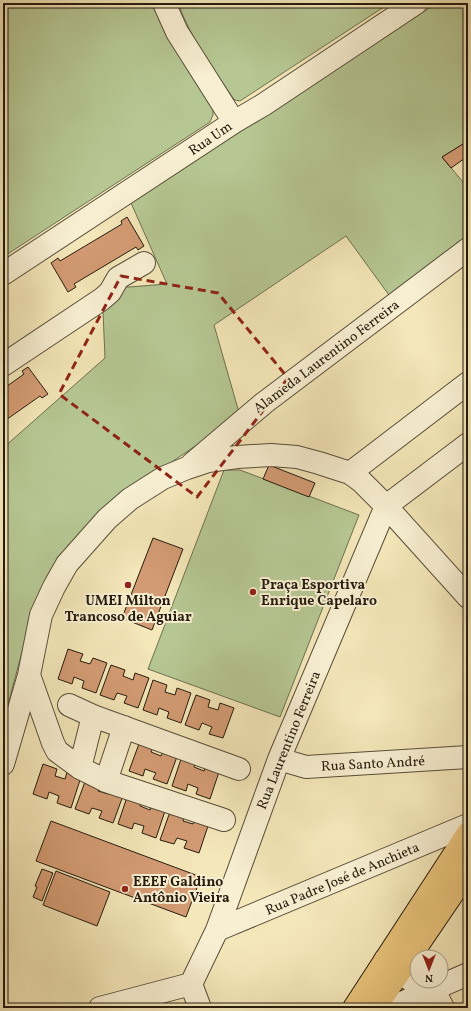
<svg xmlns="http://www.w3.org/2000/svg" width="471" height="1011" viewBox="0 0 471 1011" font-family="Vollkorn,serif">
	<rect width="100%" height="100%" fill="#f4e7b9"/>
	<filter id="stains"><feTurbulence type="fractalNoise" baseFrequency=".005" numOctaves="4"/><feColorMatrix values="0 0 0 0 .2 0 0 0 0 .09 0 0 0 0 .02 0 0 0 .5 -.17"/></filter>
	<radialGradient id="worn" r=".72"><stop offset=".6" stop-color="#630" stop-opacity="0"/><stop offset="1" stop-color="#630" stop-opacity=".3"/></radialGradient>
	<path fill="#b6c793" stroke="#6d7150" d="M3 3H155L180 54 213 109V115L210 122 3 257Z
		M178 3H390L240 101 235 100 233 98C212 67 191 39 178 3Z
		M437 3H468V141L442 157 468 188V243L394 302 346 236 214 325 240 416 127 492 29 626 3 723V448L105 358 103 312 116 288 167 284 131 203Z
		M224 470H240L359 515 280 717 148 669Z"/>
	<path fill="#d39b73" stroke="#241b0e" d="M463 144 468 151V156L451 168 442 157Z
		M127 217 144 246 138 250 136 247 74 284 76 287 68 292 51 263 58 258 60 261 122 224 121 221Z
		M28 367 48 394 42 398 40 396 3 422V389L24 374 22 371Z
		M269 465 315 483 309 497 263 479Z
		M153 538 183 549 152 630 122 618Z
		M68 649 83 654 80 661 90 664 93 658 107 663 96 693 82 688 84 681 74 677 72 684 58 679Z
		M111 665 125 670 123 676 133 680 135 673 149 678 138 708 124 703 127 696 117 693 114 700 100 695Z
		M153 680 167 685 165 692 175 695 177 688 191 693 181 723 167 718 169 712 159 708 157 715 143 710Z
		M196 695 210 700 208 707 218 710 220 703 234 708 223 738 209 734 212 727 202 723 199 730 185 725Z
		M140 741 154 746 151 752 161 756 164 749 178 754 167 784 153 779 156 773 145 769 143 776 129 771Z
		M182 756 196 761 194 767 204 771 206 764 220 769 210 799 196 794 198 788 188 784 186 791 172 786Z
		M43 764 57 769 55 776 65 779 67 772 81 777 71 808 57 803 59 796 49 792 47 799 33 794Z
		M86 779 100 784 98 791 108 794 110 788 124 793 113 823 99 818 102 811 92 808 89 814 75 809Z
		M128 794 142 799 140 806 150 810 152 803 166 808 156 838 142 833 144 826 134 823 132 829 118 824Z
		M171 809 185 814 183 821 193 824 195 818 209 823 199 853 184 848 187 841 177 838 174 844 160 840Z
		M51 821 201 877 186 917 36 861Z
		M42 869 53 873 42 901 33 897 37 887 35 886Z
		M56 871 110 892 97 926 43 905Z"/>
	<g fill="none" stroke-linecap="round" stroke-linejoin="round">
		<defs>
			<path id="minor" d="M164 3 177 32 234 122
				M3 274 234 122 263 105 416 3
				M3 365 102 299 110 292 118 278 144 263
				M192 464 264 403 468 249
				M350 473 468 383
				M29 675 53 743 57 751 80 768 106 781 224 820
				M69 705 93 716 239 769
				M279 759 306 767 468 757
				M3 764 29 675 41 615 54 587 67 564 107 519 130 499 163 478 187 468 208 461 237 457 271 455 297 457 319 463 350 473 361 481 386 506 468 597
				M80 768 93 716
				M106 781 124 727
				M217 930 468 825
				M385 960C402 974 412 984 434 990
				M191 984 200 1008
				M434 990 443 1008
				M100 1008 191 984 217 930 279 759 386 506 468 444
				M390 1008 468 974"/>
			<path id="major" d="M354 1008 468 833
				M375 1008 468 871"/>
		</defs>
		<use href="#minor" stroke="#584e39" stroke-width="24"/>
		<use href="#major" stroke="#241b0e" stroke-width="24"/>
		<use href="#minor" stroke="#f8efd2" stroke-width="22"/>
		<use href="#major" stroke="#eac47c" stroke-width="22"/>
	</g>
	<path fill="none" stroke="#8f2418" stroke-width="3" stroke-dasharray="8 5" stroke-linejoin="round" d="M121 276 218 293 288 378 197 497 59 394Z"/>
	<g fill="#8f2418" stroke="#f8efd2" stroke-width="1.5">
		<circle cx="128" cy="585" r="4"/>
		<circle cx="253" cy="592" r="4"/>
		<circle cx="125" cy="889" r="4"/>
	</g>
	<g text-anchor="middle" stroke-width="4" stroke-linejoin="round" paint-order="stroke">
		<g font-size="14" fill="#241b0e" stroke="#f8efd2">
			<text transform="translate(210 138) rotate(-34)" y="5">Rua Um</text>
			<text transform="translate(326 356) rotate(-37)" y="5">Alameda Laurentino Ferreira</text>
			<text transform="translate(288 740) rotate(-68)" y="5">Rua Laurentino Ferreira</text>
			<text transform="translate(373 763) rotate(-3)" y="5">Rua Santo André</text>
			<text transform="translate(342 878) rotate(-23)" y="5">Rua Padre José de Anchieta</text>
		</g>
		<g font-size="14" font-weight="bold" fill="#241b0e" stroke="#f8efd2" text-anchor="start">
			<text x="261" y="589">Praça Esportiva<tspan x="261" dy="16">Enrique Capelaro</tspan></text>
			<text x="128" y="605" text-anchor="middle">UMEI Milton<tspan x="128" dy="16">Trancoso de Aguiar</tspan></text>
			<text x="133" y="886">EEEF Galdino<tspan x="133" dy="16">Antônio Vieira</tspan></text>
		</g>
	</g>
	<rect width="471" height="1011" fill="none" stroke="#f4e7b9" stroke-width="16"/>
	<rect x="4" y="4" width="463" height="1003" fill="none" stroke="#241b0e" stroke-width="2"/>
	<rect x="8" y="8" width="455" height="995" fill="none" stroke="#241b0e"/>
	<g transform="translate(429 969) rotate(180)"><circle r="19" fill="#f8efd2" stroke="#a39a84"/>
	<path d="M0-3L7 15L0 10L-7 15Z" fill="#8f2418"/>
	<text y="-6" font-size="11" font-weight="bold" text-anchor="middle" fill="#241b0e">N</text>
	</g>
	<rect width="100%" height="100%" filter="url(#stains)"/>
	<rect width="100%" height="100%" fill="url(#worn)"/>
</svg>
